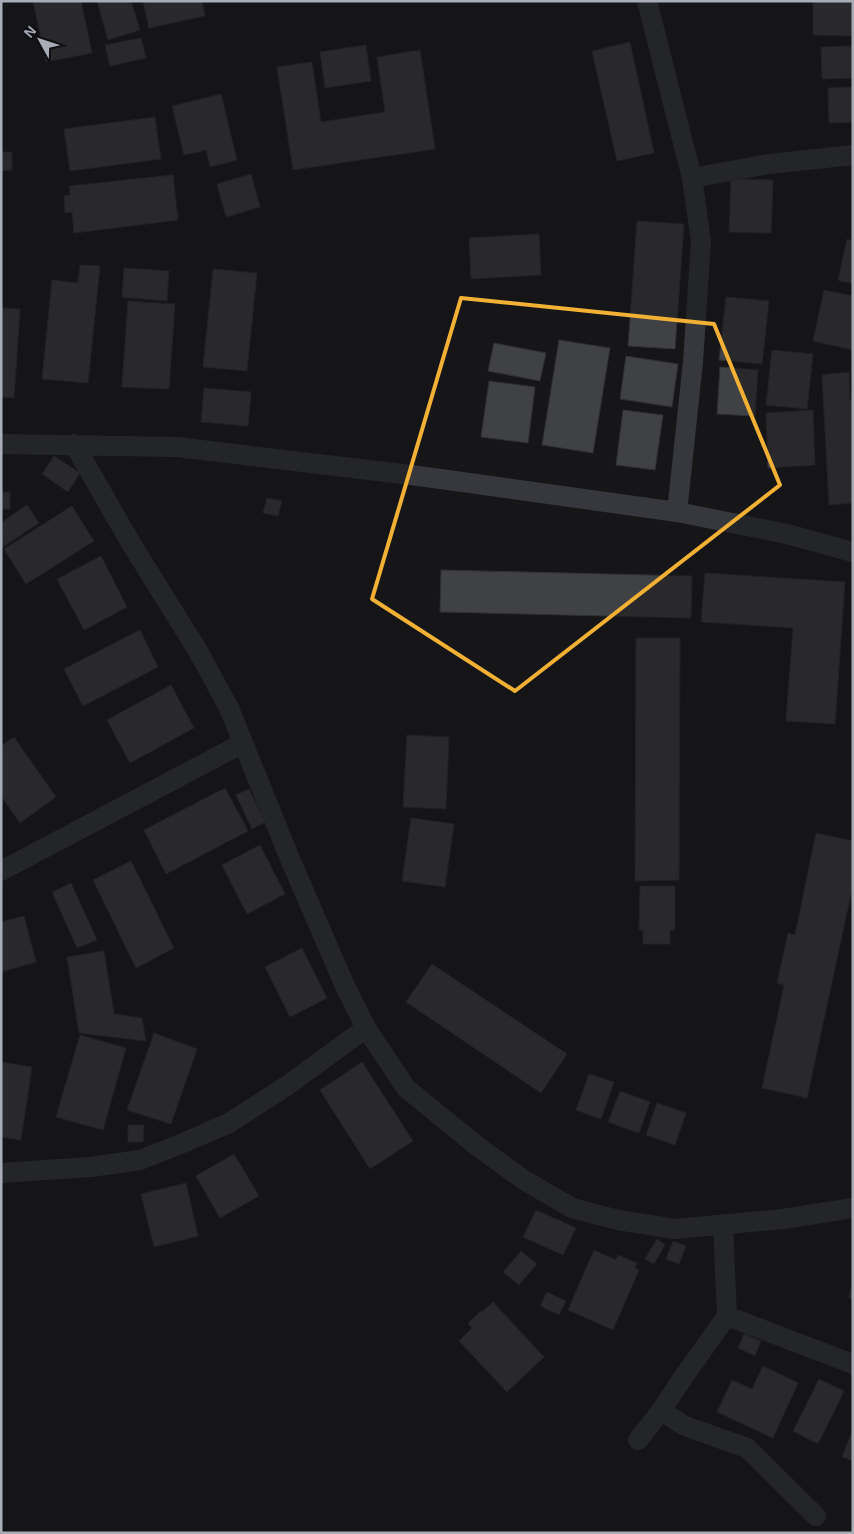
<svg xmlns="http://www.w3.org/2000/svg" width="854" height="1534" viewBox="0 0 854 1534" font-family="Helvetica,sans-serif">
	<rect width="100%" height="100%" fill="#161618"/>
	<path fill="#404145" stroke="#303034" d="M33 1H81L92 53 46 62Z
		M97 1H131L140 30 108 40Z
		M143 1H202L205 16 149 28Z
		M813 1H853V36L813 35Z
		M141 38 146 58 110 66 105 45Z
		M630 42 654 153 617 161 592 51Z
		M366 45 371 81 325 88 320 52Z
		M853 46V78L822 79 821 47Z
		M420 50 435 149 293 170 277 67 312 62 321 122 385 112 377 57Z
		M853 87V122L829 123 828 88Z
		M221 94 237 160 210 167 206 150 184 155 172 106Z
		M155 117 161 159 70 171 64 129Z
		M1 152H12V170L1 171Z
		M251 174 260 207 226 217 217 184Z
		M173 175 178 220 74 233 72 212 65 213 64 196 70 195 69 186Z
		M731 179 773 180 771 233 729 232Z
		M637 221 684 224 675 349 628 346Z
		M539 234 541 275 471 279 469 238Z
		M847 239 853 241V284L838 280Z
		M80 265 100 266 88 383 42 379 52 280 78 283Z
		M124 268 169 271 167 301 122 297Z
		M213 269 257 273 247 371 203 367Z
		M824 290 853 296V350L813 341Z
		M726 297 769 301 762 364 719 360Z
		M128 301 175 304 169 389 122 387Z
		M1 308 20 309 14 398 1 397Z
		M559 340 610 348 593 453 542 445Z
		M494 343 546 353 540 381 488 371Z
		M772 350 813 354 807 409 766 405Z
		M626 356 678 364 672 407 620 399Z
		M720 367 758 370 755 416 717 414Z
		M849 372 850 400 853 399V503L829 505 822 375Z
		M489 381 535 387 528 443 481 437Z
		M204 388 251 392 248 426 201 422Z
		M623 410 663 415 655 470 616 465Z
		M813 410 815 465 768 468 766 413Z
		M54 456 80 473 68 492 42 474Z
		M1 492H10V509H1Z
		M267 498 282 501 278 516 263 513Z
		M27 505 39 523 1 548V523Z
		M72 506 94 541 26 584 4 549Z
		M101 556 127 607 84 630 57 579Z
		M441 570 692 576 691 618 440 612Z
		M705 573 845 582 835 724 786 721 793 628 701 622Z
		M140 630 158 667 83 706 64 669Z
		M636 638H680L679 880 635 881Z
		M171 685 194 728 130 763 107 720Z
		M407 735 449 737 446 809 403 807Z
		M14 737 56 797 20 823 1 796V746Z
		M225 788 248 831 166 874 144 830Z
		M249 789 265 822 252 829 236 795Z
		M411 818 454 824 445 887 402 881Z
		M816 833 853 841V885L807 1098 762 1088 784 985 777 983 788 933 795 935Z
		M260 845 285 894 247 914 222 865Z
		M131 861 174 948 136 968 93 880Z
		M71 883 97 940 77 948 52 892Z
		M640 886H675V930H670V944H643V930H639Z
		M24 916 36 962 1 972V922Z
		M302 948 327 998 290 1017 265 967Z
		M104 951 114 1014 142 1018 146 1041 79 1033 67 957Z
		M432 964 567 1054 541 1093 406 1002Z
		M154 1033 197 1049 171 1124 127 1110Z
		M80 1035 126 1048 103 1130 56 1117Z
		M1 1062 32 1067 21 1140 1 1137Z
		M362 1062 413 1141 370 1169 320 1090Z
		M589 1074 614 1082 601 1119 576 1110Z
		M620 1091 650 1102 639 1133 608 1122Z
		M657 1103 686 1113 675 1145 646 1135Z
		M128 1125H144L143 1142H128Z
		M234 1154 259 1196 220 1218 196 1176Z
		M186 1183 198 1236 154 1247 141 1194Z
		M536 1210 576 1228 563 1255 523 1237Z
		M657 1239 665 1245 654 1264 645 1259Z
		M673 1241 686 1246 679 1264 666 1259Z
		M594 1250 616 1260 618 1255 637 1263 635 1268 639 1270 613 1330 568 1310Z
		M521 1251 537 1264 519 1285 503 1272Z
		M853 1278V1299L849 1298Z
		M547 1292 566 1301 559 1315 540 1306Z
		M493 1302 544 1357 507 1392 459 1341 472 1328 468 1323 481 1311 482 1312Z
		M744 1334 761 1341 755 1356 738 1348Z
		M763 1366 798 1383 773 1438 717 1412 732 1380 752 1389Z
		M819 1379 844 1391 818 1444 793 1431Z
		M853 1429V1461L842 1457Z"/>
	<g fill="none" stroke-linecap="round" stroke-linejoin="round">
		<path stroke="#37383d" stroke-width="20" d="M647 1 692 178 701 241 693 362 677 512
			M692 178 769 164 853 155
			M1 444 177 447 419 476 677 512 787 534 853 552
			M74 444 132 545 198 651 229 708 290 859 345 986 366 1028 406 1088 477 1146 524 1180 572 1208 618 1220 675 1229 783 1219 853 1208
			M1 871 243 743
			M1 1173 91 1167 140 1160 183 1143 229 1123 288 1085 366 1028
			M727 1316 853 1364
			M661 1411 685 1426 747 1448 816 1516
			M638 1440 661 1411 684 1376 727 1316 723 1224"/>
	</g>
	<path d="M0 0H854V1534H0ZM461 298 714 324 780 485 515 691 372 599Z" fill="#161618" fill-opacity=".55" fill-rule="evenodd"/>
	<path fill="none" stroke="#f2b134" stroke-width="4" stroke-linejoin="round" d="M461 298 714 324 780 485 515 691 372 599Z"/>
	<rect width="854" height="1534" fill="none" stroke="#a8adb8" stroke-width="5"/>
	<g transform="translate(40 40) rotate(310)" stroke="#111113" stroke-width="4" paint-order="stroke">
	<path d="M0-4L9 19L0 12L-9 19Z" fill="#a8adb8"/>
	<text y="-8" font-size="14" font-weight="bold" text-anchor="middle" fill="#a8adb8">N</text>
	</g>
</svg>
